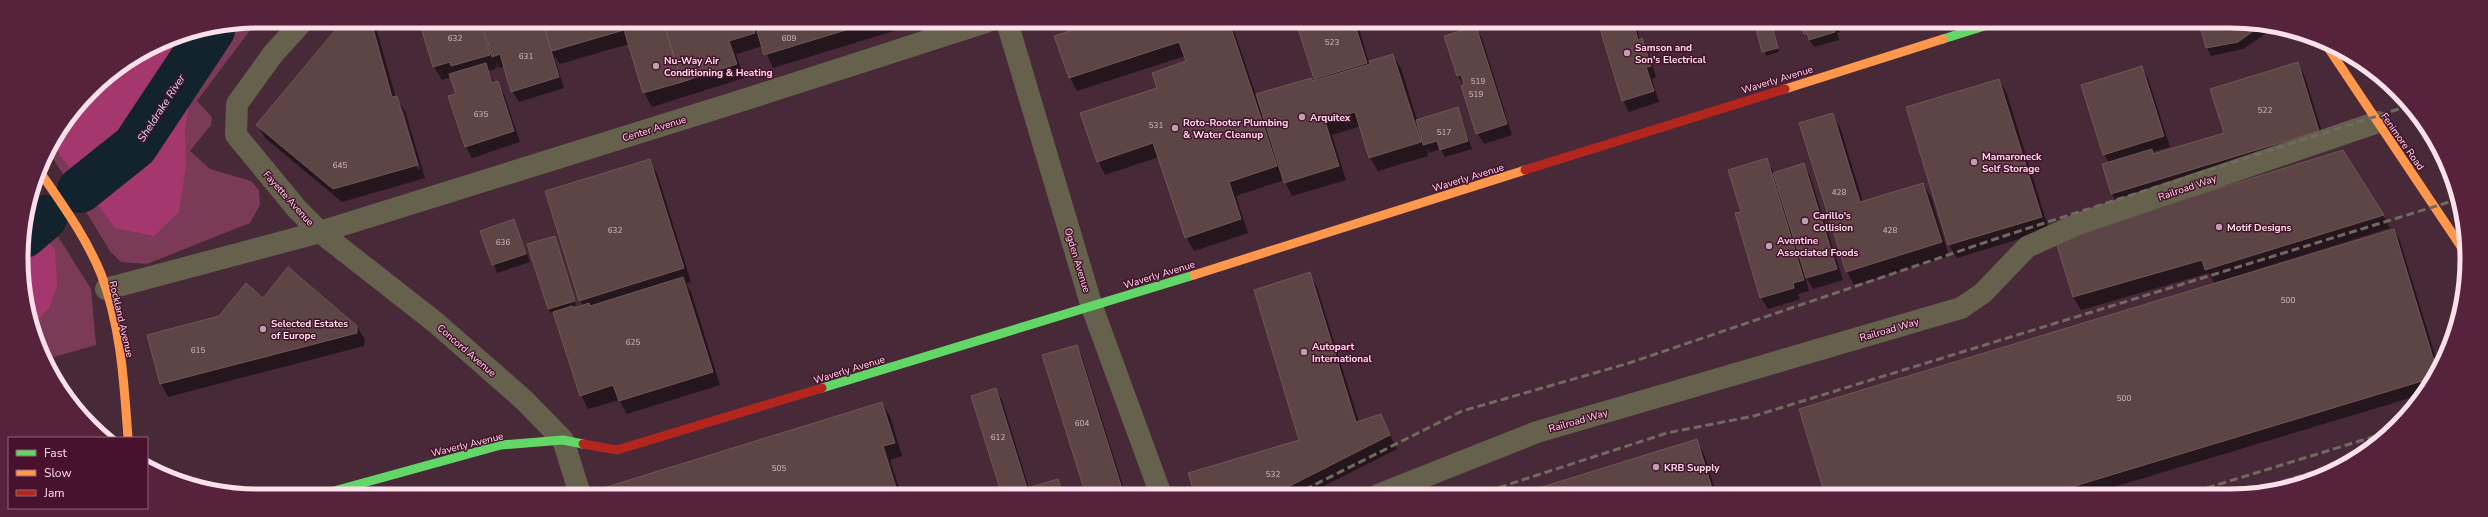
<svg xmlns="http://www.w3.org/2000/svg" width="2488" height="517" viewBox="0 0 2488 517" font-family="'Nunito Sans',sans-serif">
	<rect width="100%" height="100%" fill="#472938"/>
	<path fill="#7b3b58" d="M257 21 197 101 212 117 211 125 190 151 210 169 251 181 259 190 260 205 250 223 147 264 121 262 110 251 48 150 91 90 168 39Z
		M34 198 91 289 96 345 47 359 34 335 21 243Z"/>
	<path fill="#a4386e" d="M233 26 191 90 185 130 186 166 179 212 154 236 115 228 52 144 91 90 168 39Z
		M29 216 55 250 57 287 49 308 32 326 21 243Z"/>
	<path fill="#0007" fill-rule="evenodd" d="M345 21H374L396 98 405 111 425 178 342 202 265 138 258 125ZM401 110H403L420 169 418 170Z
		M420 21 923 22 773 68 763 46 736 54 744 78 652 107 644 93 629 44 560 64 554 56 564 88 519 102 512 91 504 66 499 68 496 62 497 68 489 71 494 84 497 82 504 94 520 142 472 158 466 147 457 95 451 77 442 80 434 67Z
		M1101 22H1231L1256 95 1310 79 1313 82 1317 81 1297 22H1357L1369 62 1393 55 1401 68 1417 120 1458 108 1472 149 1445 157 1440 149 1429 153 1427 148 1428 156 1378 171 1370 158 1361 126 1332 135 1346 180 1292 196 1284 180 1236 196 1248 233 1194 251 1186 237 1159 157 1105 175 1098 161 1158 88 1187 62 1185 56 1077 91 1070 78 1056 37Z
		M1599 22H1635L1640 40 1648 51 1656 77 1652 79 1659 102 1629 112 1623 100Z
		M1771 23 1779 52 1766 56 1756 25Z
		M1801 23H1837L1840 32 1837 33 1839 40 1814 47 1805 34Z
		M2200 23H2260L2268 32 2243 49 2211 56 2207 48Z
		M1475 27 1482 38 1512 135 1484 144 1477 133 1464 86 1458 76Z
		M2298 63 2305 77 2326 145 2120 207 2112 194 2103 165 2109 163 2104 154 2142 67 2148 78 2170 147 2152 152 2154 155 2225 133Z
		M1999 80 2007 94 2049 230 1957 258 1949 245Z
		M1832 114 1840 127 1863 202 1923 184 1931 197 1949 256 1854 285 1847 272 1801 124Z
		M1767 159 1774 174 1804 164 1810 176 1843 280 1813 289 1805 275 1809 291 1798 294 1800 299 1768 309 1761 298 1742 212Z
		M649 160 657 173 691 282 686 284 691 292 720 385 627 414 619 400 588 409 581 395 554 311 551 313 548 309 556 241 576 305 571 306 573 309 583 306 580 301Z
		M2383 215 2390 228 2214 283 2209 273 2081 310 2073 297 2057 240Z
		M514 221 530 262 497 273 482 231Z
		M2394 230 2400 241 2439 368 2420 395 2087 495H1826L1800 410Z
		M1309 273 1317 287 1359 422 1380 416 1397 449 1306 495H1196L1300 440Z
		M263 299 357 326 365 340 364 346 168 397 161 384 219 317Z
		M1076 346 1082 357 1126 495H1087Z
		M995 389 1002 400 1029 488 1058 480 1065 495H1003Z
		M882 403 890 416 902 456 890 460 901 494H602L601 490Z
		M1696 440 1704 454 1717 495H1519Z"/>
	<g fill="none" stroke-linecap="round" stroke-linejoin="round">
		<path stroke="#12232d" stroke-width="46" d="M80 190 135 146 212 30
			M24 235 44 218"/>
	</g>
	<path fill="#5d4546" stroke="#6f5756" d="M343 21H371L392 97 397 96 418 165 333 189 256 125Z
		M419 21H480L490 55 451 66 450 62 433 67Z
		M481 21H542L559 77 511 92 500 54 492 57Z
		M542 21H663L682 82 643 93 624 30 552 51Z
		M663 21H751L755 33 729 41 737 64 682 82Z
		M754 21 872 22 764 55Z
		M1098 22H1229L1277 166 1229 182 1241 219 1185 238 1153 143 1097 162 1080 113 1157 88 1152 73 1186 61 1179 42 1069 78 1054 36Z
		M1296 22H1354L1367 63 1314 79Z
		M1598 22H1633L1638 40 1642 38 1651 66 1646 67 1654 91 1622 101Z
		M1764 23H1771L1778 48 1762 52 1755 25Z
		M1800 23H1836L1833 25 1835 32 1809 40 1807 34H1804Z
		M2199 23H2260L2263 24 2238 42 2206 48Z
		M1476 26 1507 124 1476 134 1461 86 1464 85 1461 75 1457 76 1444 36Z
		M1393 54 1421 142 1369 158 1355 112 1325 121 1339 166 1284 183 1256 94 1311 78 1313 81 1370 64 1369 61Z
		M2298 62 2319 131 2111 194 2102 164 2152 149 2153 154 2224 133 2210 89Z
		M486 63 492 83 498 81 514 131 465 147 448 96 456 94 449 74Z
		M2142 66 2164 136 2103 155 2081 85Z
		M1999 79 2042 217 1948 245 1906 107Z
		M1458 107 1468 141 1440 150 1437 141 1423 145 1416 120Z
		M1833 113 1860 202 1923 183 1942 242 1846 272 1799 123Z
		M2343 150 2384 215 2205 270 2202 260 2073 297 2055 239Z
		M1767 158 1804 280 1793 283 1794 288 1760 298 1735 213 1741 212 1728 170Z
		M650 159 684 268 579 301 545 191Z
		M1804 163 1837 269 1806 278 1773 173Z
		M514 219 526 254 492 265 480 231Z
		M2394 229 2437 371 2432 378 2045 495H1825L1799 409Z
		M555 236 575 301 548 309 527 244Z
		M288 267 357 326V333L160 384 147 335 219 316 246 283 263 298Z
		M1310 272 1356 422 1381 414 1390 435 1272 495H1195L1188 473 1299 440 1254 290Z
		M683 277 713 372 619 401 613 385 580 396 553 312 572 306 574 308 589 303 590 306Z
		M1077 345 1123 492 1113 495H1086L1042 355Z
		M996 388 1027 488 1058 479 1063 495H1002L971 396Z
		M882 402 895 443 883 446 898 494H601L600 489Z
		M1697 439 1714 495H1516Z"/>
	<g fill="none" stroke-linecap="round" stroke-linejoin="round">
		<path stroke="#65614d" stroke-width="22" d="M303 21 273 54 237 104 236 135 297 209 320 232 435 322 524 400 563 440 580 494
			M1007 22 1092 307 1161 495
			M106 289 320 232 737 102 986 22
			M1378 495 1537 432 1961 308 1983 293 2027 247 2078 224 2378 122"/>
		<path stroke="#63d668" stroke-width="9" d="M1943 39 1994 23
			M822 388 1194 275
			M323 494 501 445 563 440 583 444"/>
		<path stroke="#ff974d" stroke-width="9" d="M2327 46 2462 248
			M1785 89 1943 39
			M40 172C62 204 86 237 101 274 121 326 124 383 128 438
			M1194 275 1525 170"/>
		<path stroke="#b3261e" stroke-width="9" d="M1525 170 1785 89
			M583 444 617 450 822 388"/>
		<path stroke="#726a60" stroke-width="3" stroke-dasharray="8 4" stroke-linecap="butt" d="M1294 495 1462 411 1626 364 2001 237 2408 106
			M1476 495 1667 433 1754 416 2459 199
			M2184 495 2389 432
			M2237 495 2350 461"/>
	</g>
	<g fill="#bea0ac" stroke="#48112d" stroke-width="1.5">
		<circle cx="1627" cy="53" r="4"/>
		<circle cx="656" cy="66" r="4"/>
		<circle cx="1302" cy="117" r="4"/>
		<circle cx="1175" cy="128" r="4"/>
		<circle cx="1974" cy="162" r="4"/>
		<circle cx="1805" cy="221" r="4"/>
		<circle cx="2219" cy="227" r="4"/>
		<circle cx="1769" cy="246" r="4"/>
		<circle cx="263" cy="329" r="4"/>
		<circle cx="1304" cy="352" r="4"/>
		<circle cx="1656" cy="467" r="4"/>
	</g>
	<g text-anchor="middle" stroke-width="3" stroke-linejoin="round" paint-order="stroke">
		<g font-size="8" fill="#d6b9c2">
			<text x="455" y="41">632</text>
			<text x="789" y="41">609</text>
			<text x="1332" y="45">523</text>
			<text x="526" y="59">631</text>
			<text x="1478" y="84">519</text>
			<text x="1476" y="97">519</text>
			<text x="2265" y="113">522</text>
			<text x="481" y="117">635</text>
			<text x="1156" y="128">531</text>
			<text x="1444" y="135">517</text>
			<text x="340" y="168">645</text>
			<text x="1839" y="195">428</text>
			<text x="615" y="233">632</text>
			<text x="1890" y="233">428</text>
			<text x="503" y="245">636</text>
			<text x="2288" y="303">500</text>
			<text x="633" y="345">625</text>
			<text x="198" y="353">615</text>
			<text x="2124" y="401">500</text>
			<text x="1082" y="426">604</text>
			<text x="998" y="440">612</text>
			<text x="779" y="471">505</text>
			<text x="1273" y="477">532</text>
		</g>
		<g font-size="10" font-weight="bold" fill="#fee0eb" stroke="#48112d" text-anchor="start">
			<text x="1635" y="51">Samson and<tspan x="1635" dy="12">Son's Electrical</tspan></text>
			<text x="664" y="64">Nu-Way Air<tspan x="664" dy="12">Conditioning &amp; Heating</tspan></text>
			<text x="1310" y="121">Arquitex</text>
			<text x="1183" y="126">Roto-Rooter Plumbing<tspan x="1183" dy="12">&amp; Water Cleanup</tspan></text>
			<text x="1982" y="160">Mamaroneck<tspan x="1982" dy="12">Self Storage</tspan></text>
			<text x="1813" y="219">Carillo's<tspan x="1813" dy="12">Collision</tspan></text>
			<text x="2227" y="231">Motif Designs</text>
			<text x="1777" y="244">Aventine<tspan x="1777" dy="12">Associated Foods</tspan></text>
			<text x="271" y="327">Selected Estates<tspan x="271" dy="12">of Europe</tspan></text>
			<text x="1312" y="350">Autopart<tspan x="1312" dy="12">International</tspan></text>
			<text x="1664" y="471">KRB Supply</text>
		</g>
		<g font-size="10" fill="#fee0eb" stroke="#48112d">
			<text transform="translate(1777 79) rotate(-17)" y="4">Waverly Avenue</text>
			<text transform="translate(654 128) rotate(-17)" y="4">Center Avenue</text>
			<text transform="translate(2403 141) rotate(55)" y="4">Fenimore Road</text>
			<text transform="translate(1468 177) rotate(-17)" y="4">Waverly Avenue</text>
			<text transform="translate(2187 187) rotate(-19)" y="4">Railroad Way</text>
			<text transform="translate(289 198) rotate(48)" y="4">Fayette Avenue</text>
			<text transform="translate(1078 260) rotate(73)" y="4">Ogden Avenue</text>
			<text transform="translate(1159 274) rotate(-17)" y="4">Waverly Avenue</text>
			<text transform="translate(122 319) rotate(77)" y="4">Rockland Avenue</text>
			<text transform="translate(1889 329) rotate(-16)" y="4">Railroad Way</text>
			<text transform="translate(467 350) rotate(41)" y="4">Concord Avenue</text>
			<text transform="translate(849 369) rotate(-17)" y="4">Waverly Avenue</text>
			<text transform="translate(1578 420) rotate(-16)" y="4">Railroad Way</text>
			<text transform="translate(467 444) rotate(-14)" y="4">Waverly Avenue</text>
		</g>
		<g font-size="11" font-style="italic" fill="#c3e1f2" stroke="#48112d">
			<text transform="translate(161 108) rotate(-57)" y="4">Sheldrake River</text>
		</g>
	</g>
	<path d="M0 0H2488V517H0ZM258 28H2230A230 230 0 0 1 2460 258V259A230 230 0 0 1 2230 489H258A230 230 0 0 1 28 259V258A230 230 0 0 1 258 28Z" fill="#57223c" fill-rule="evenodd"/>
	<path fill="none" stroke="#fee0eb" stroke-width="5" d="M258 28H2230A230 230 0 0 1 2460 258V259A230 230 0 0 1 2230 489H258A230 230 0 0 1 28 259V258A230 230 0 0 1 258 28Z"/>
	<rect x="8" y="437" width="140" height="72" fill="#48112d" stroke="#916479"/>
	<rect x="16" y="450" width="20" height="6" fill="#63d668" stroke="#916479"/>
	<text x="44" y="457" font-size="12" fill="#fee0eb">Fast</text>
	<rect x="16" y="470" width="20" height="6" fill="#ff974d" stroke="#916479"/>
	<text x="44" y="477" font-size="12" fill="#fee0eb">Slow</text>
	<rect x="16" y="490" width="20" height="6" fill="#b3261e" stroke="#916479"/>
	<text x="44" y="497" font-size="12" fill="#fee0eb">Jam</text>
</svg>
